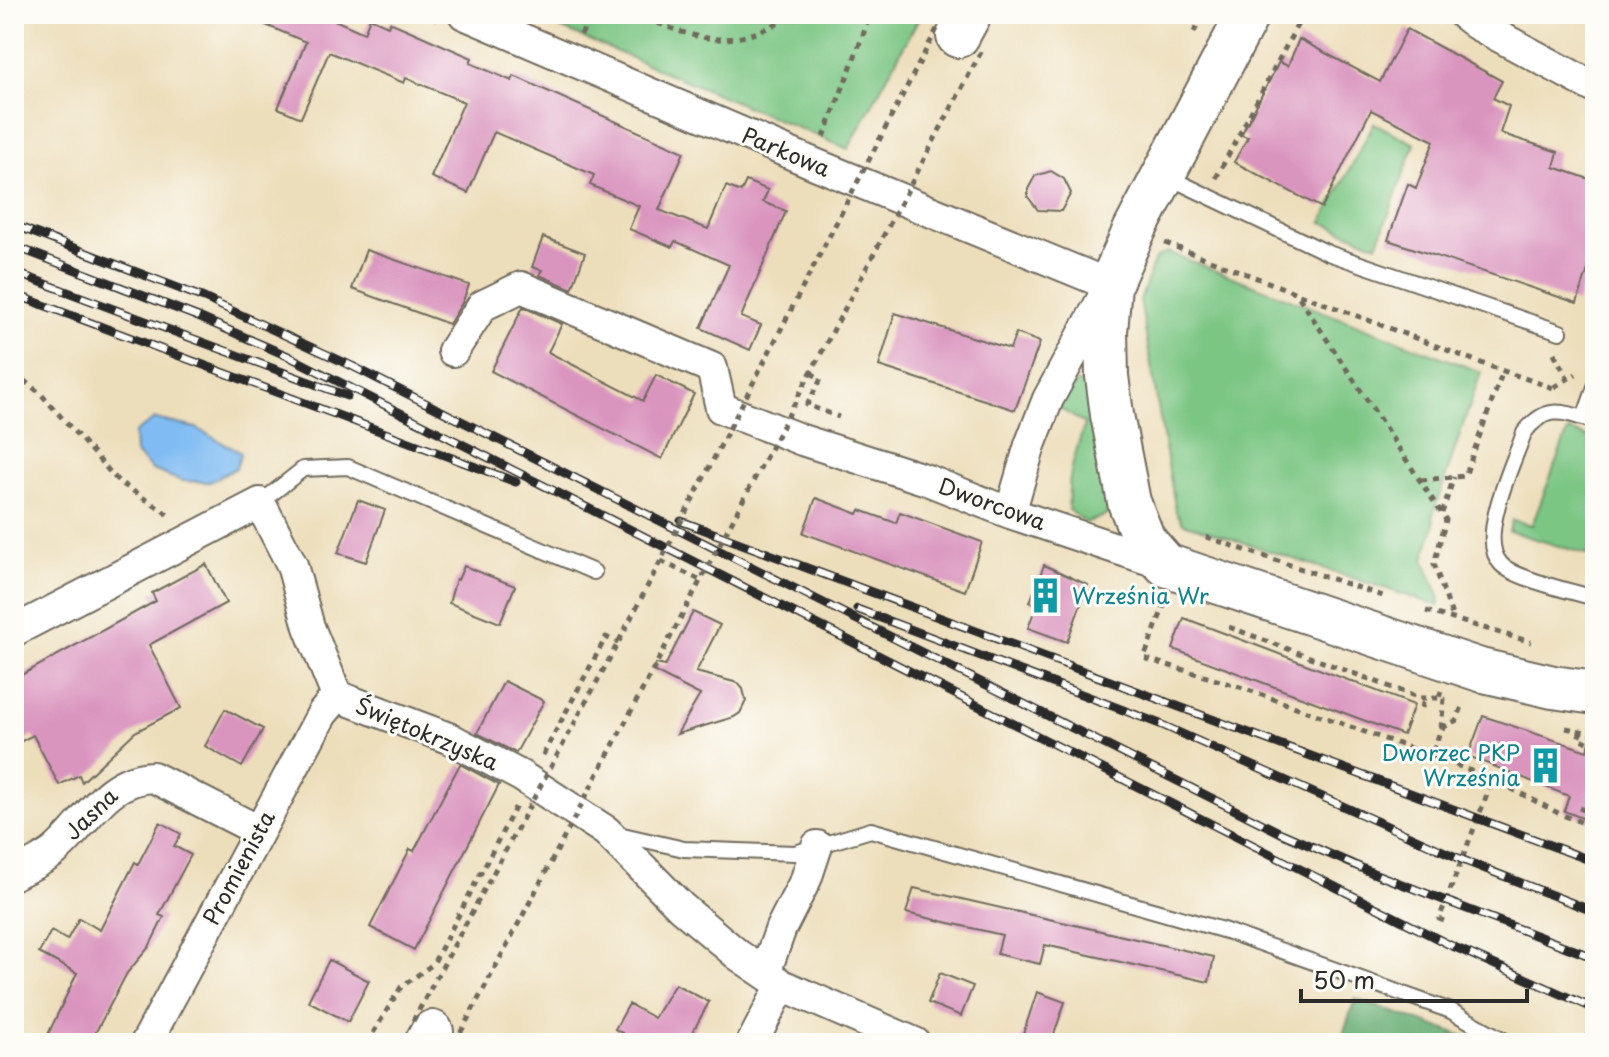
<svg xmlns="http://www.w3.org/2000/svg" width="1609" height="1057" viewBox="0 0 1609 1057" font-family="'Playpen Sans',sans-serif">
	<rect width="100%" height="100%" fill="#fdfcf7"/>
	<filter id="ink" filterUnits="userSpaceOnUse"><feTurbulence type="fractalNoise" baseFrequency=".0125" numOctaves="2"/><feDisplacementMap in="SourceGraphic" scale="16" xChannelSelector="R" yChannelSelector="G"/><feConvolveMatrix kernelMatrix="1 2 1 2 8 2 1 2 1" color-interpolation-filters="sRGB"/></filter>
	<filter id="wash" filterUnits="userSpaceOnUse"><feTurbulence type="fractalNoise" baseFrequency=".006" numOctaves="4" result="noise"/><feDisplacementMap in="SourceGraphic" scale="32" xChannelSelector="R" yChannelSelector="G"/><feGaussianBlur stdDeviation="1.8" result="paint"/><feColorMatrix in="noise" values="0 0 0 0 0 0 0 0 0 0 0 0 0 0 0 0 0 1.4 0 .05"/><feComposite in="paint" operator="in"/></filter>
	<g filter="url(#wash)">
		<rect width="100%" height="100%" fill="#eddebb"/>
		<path fill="#7cc684" stroke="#547858" stroke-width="2" d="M527 14H921L848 149Z
			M1374 123 1415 144 1377 245 1322 222Z
			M1167 252 1481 372 1433 514 1434 526 1424 559 1440 599 1439 606 1183 523 1176 512 1140 300 1155 259Z
			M1077 382 1088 385 1092 421 1109 514 1086 523 1069 510C1066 478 1075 454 1085 424L1059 408 1069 389Z
			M1568 431 1595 439V557L1509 531 1512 520 1532 525Z"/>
		<path fill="#65ab72" stroke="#486b4e" stroke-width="2" d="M1355 999 1469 1038 1468 1043H1340Z"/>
		<path fill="#80bcf3" stroke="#56748f" stroke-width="2" d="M155 419 196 428 241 453 236 468 210 482 182 481 152 470 135 453 134 433Z"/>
		<g id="blocks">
			<path fill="#da95bf" d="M240 14H321L364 33 370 18 388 26 390 22 472 58 470 63 512 81 514 76 684 152 659 210 708 229 726 186 741 192 746 181 768 190 763 202 786 211 741 317 761 325 750 350 701 328 729 265 675 241 672 247 629 229 639 206 590 185 594 175 494 132 468 193 431 177 464 102 406 78 404 83 329 52 301 118 278 108 306 42Z
				M1407 29 1502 81 1493 98 1509 106 1500 133 1558 152 1554 167 1595 181V248L1577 303 1388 240 1408 184 1416 188 1434 141 1371 110 1322 208 1234 162 1248 137 1241 135 1279 62 1288 66 1299 39 1380 82Z
				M1051 171 1064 179 1071 193 1061 211 1038 210 1028 197V189L1035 176Z
				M543 237 585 253 572 289 539 275 542 270 532 267Z
				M366 250 469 285 462 303 449 324 352 289Z
				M523 307 562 324 548 352 643 401 656 375 694 394 662 459 491 371Z
				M895 313 1010 349 1016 333 1040 342 1015 410 879 366Z
				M816 498 858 514 860 510 896 523 900 512 982 542 965 591 803 533Z
				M358 500 385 510 366 562 338 553Z
				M206 564 226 603 149 645 181 708 135 732 82 782 79 775 59 785 33 735 14 745V679L156 601 152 593Z
				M1044 565 1088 585 1067 642 1028 628 1037 604 1030 602Z
				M464 566 515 586 500 623 449 603 456 579 458 580Z
				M693 612 720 625 696 672 738 683 743 689 746 701 740 713 734 717 677 734 700 695 653 671 656 664 665 666Z
				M1184 618 1414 705 1403 735 1173 649Z
				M504 681 544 701 516 753 477 733Z
				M225 709 263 729 242 767 205 746Z
				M1483 716 1587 751 1593 734 1595 735V823L1564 811 1569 796 1468 756Z
				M460 764 499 785 414 950 370 927 410 849 414 851Z
				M160 822 181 834 174 846 191 855 159 915 164 917 149 947 127 973 90 1043H44L77 973 39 953 51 931 67 940 79 918 100 930 135 862 138 864Z
				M914 888 1214 957 1209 982 1045 945 1040 964 997 954 1002 935 906 913Z
				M329 960 369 981 348 1022 308 1001Z
				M940 973 973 986 961 1016 928 1003Z
				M675 984 709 1002 690 1037 701 1043H640L615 1029 629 1004 654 1018Z
				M1037 992 1065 1002 1051 1043H1020Z"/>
		</g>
	</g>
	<g filter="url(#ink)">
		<use href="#blocks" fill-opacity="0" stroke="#6f6a5d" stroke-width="2"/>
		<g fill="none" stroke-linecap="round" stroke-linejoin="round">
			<defs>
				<path id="lane" d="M1168 177 1328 253 1560 332
					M1584 418 1595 387
					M1595 422C1564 412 1546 403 1524 433 1514 463 1476 538 1501 564 1515 579 1574 592 1595 598
					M260 503 303 469 348 467 594 572
					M614 833 684 849 795 853 871 830 1226 931 1451 1011 1509 1043"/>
				<path id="street" d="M464 14 815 164 1110 285 1048 399 1030 445 1010 513
					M1463 14 1476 24 1595 88
					M453 351 482 306 521 287 712 368 721 408 802 440 927 480 1010 513 1166 565
					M14 631 260 503 292 565 309 627 337 696 451 739 521 776 606 831 681 907 738 955 782 985 915 1043
					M14 874C26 868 41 861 52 853 87 825 103 779 153 777L259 831
					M765 973 781 928 806 879 817 846
					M146 1043 322 714 337 696
					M752 1043 782 985"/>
				<path id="secondary" d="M1248 14 1134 231 1110 285 1106 332 1107 376 1112 415 1129 502 1144 540 1166 565 1480 670 1553 687 1595 693
					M958 36 970 14
					M426 1043 432 1032"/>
			</defs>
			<use href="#lane" stroke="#6f6a5d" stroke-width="18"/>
			<use href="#street" stroke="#6f6a5d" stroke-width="34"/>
			<use href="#secondary" stroke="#6f6a5d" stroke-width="46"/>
			<path stroke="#6f6a5d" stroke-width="5" stroke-dasharray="6 6" stroke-linecap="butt" d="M425 14 437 19
				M635 14C699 40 729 54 793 14
				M1194 32 1203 14
				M581 35 591 14
				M824 137 871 14
				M1216 178 1300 20
				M1165 243 1489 366 1556 389
				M1299 297 1446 520 1434 564 1453 618
				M1554 353 1568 379
				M14 373 40 393 118 481 172 517
				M811 373 821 379 807 405 839 417
				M1554 387 1576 374
				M1421 480 1465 476 1503 371
				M1442 513 1454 477
				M1206 537 1386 597
				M661 561 702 581
				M1165 603 1144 658 1240 687 1432 756
				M1426 611 1531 642
				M1229 627 1420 698H1439
				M1441 691 1439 698 1444 699 1441 728 1432 756 1493 779 1562 815 1595 827
				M1422 708 1424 698
				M1442 728 1457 720 1463 704
				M1566 728 1595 734
				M1581 731 1578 738 1595 745
				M543 755 606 637 618 643
				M1593 787 1595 782
				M1579 808 1591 813
				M1444 921 1439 919 1493 779
				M367 1043 401 987 433 964 516 806"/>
			<use href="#lane" stroke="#fff" stroke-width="14"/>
			<use href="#street" stroke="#fff" stroke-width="30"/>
			<use href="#secondary" stroke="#fff" stroke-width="42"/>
			<defs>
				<path id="rail" d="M14 225 204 298 352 366 1281 833 1373 873 1595 958
					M14 246 196 316 288 356 1450 945 1595 1009
					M14 272 347 396
					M14 294 516 482
					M681 521 1595 862
					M857 609 1160 724 1463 860 1595 912"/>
			</defs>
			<use href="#rail" stroke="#2b2b2b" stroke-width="9"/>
			<use href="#rail" stroke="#fdfcf7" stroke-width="6" stroke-dasharray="18" stroke-linecap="butt"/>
			<path stroke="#6f6a5d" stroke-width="5" stroke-dasharray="6 6" stroke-linecap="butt" d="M413 1021 618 643 939 25
				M455 1043 981 52"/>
		</g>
	</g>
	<defs>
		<symbol id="building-bare" viewBox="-9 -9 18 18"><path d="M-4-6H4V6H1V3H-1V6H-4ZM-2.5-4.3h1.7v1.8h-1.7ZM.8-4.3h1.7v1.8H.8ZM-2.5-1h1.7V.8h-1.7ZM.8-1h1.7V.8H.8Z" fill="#0f9aa8" stroke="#fdfcf7" stroke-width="2.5" paint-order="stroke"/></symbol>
	</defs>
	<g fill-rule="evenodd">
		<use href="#building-bare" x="1020" y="570" width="51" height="51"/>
		<use href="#building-bare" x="1520" y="740" width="51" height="51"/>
	</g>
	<g text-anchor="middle" stroke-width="6" stroke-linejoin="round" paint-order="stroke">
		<g font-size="22" fill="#2b2b2b" stroke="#fdfcf7">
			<text transform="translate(786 152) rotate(23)" y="8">Parkowa</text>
			<text transform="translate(992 504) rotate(20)" y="8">Dworcowa</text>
			<text transform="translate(427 734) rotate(23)" y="8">Świętokrzyska</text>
			<text transform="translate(91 814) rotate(-44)" y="8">Jasna</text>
			<text transform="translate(239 868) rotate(-62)" y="8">Promienista</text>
		</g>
		<g font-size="22" fill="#0d838f" stroke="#fdfcf7" text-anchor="start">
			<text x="1072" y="604">Września Wr</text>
			<text x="1520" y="761" text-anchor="end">Dworzec PKP<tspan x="1520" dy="25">Września</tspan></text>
		</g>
	</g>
	<rect width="1609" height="1057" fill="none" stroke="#fdfcf7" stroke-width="48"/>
	<path d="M1301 989v12h226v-12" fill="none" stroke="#2b2b2b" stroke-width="4"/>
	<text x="1313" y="989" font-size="24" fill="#2b2b2b" stroke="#fdfcf7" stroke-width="6" paint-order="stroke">50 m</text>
</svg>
